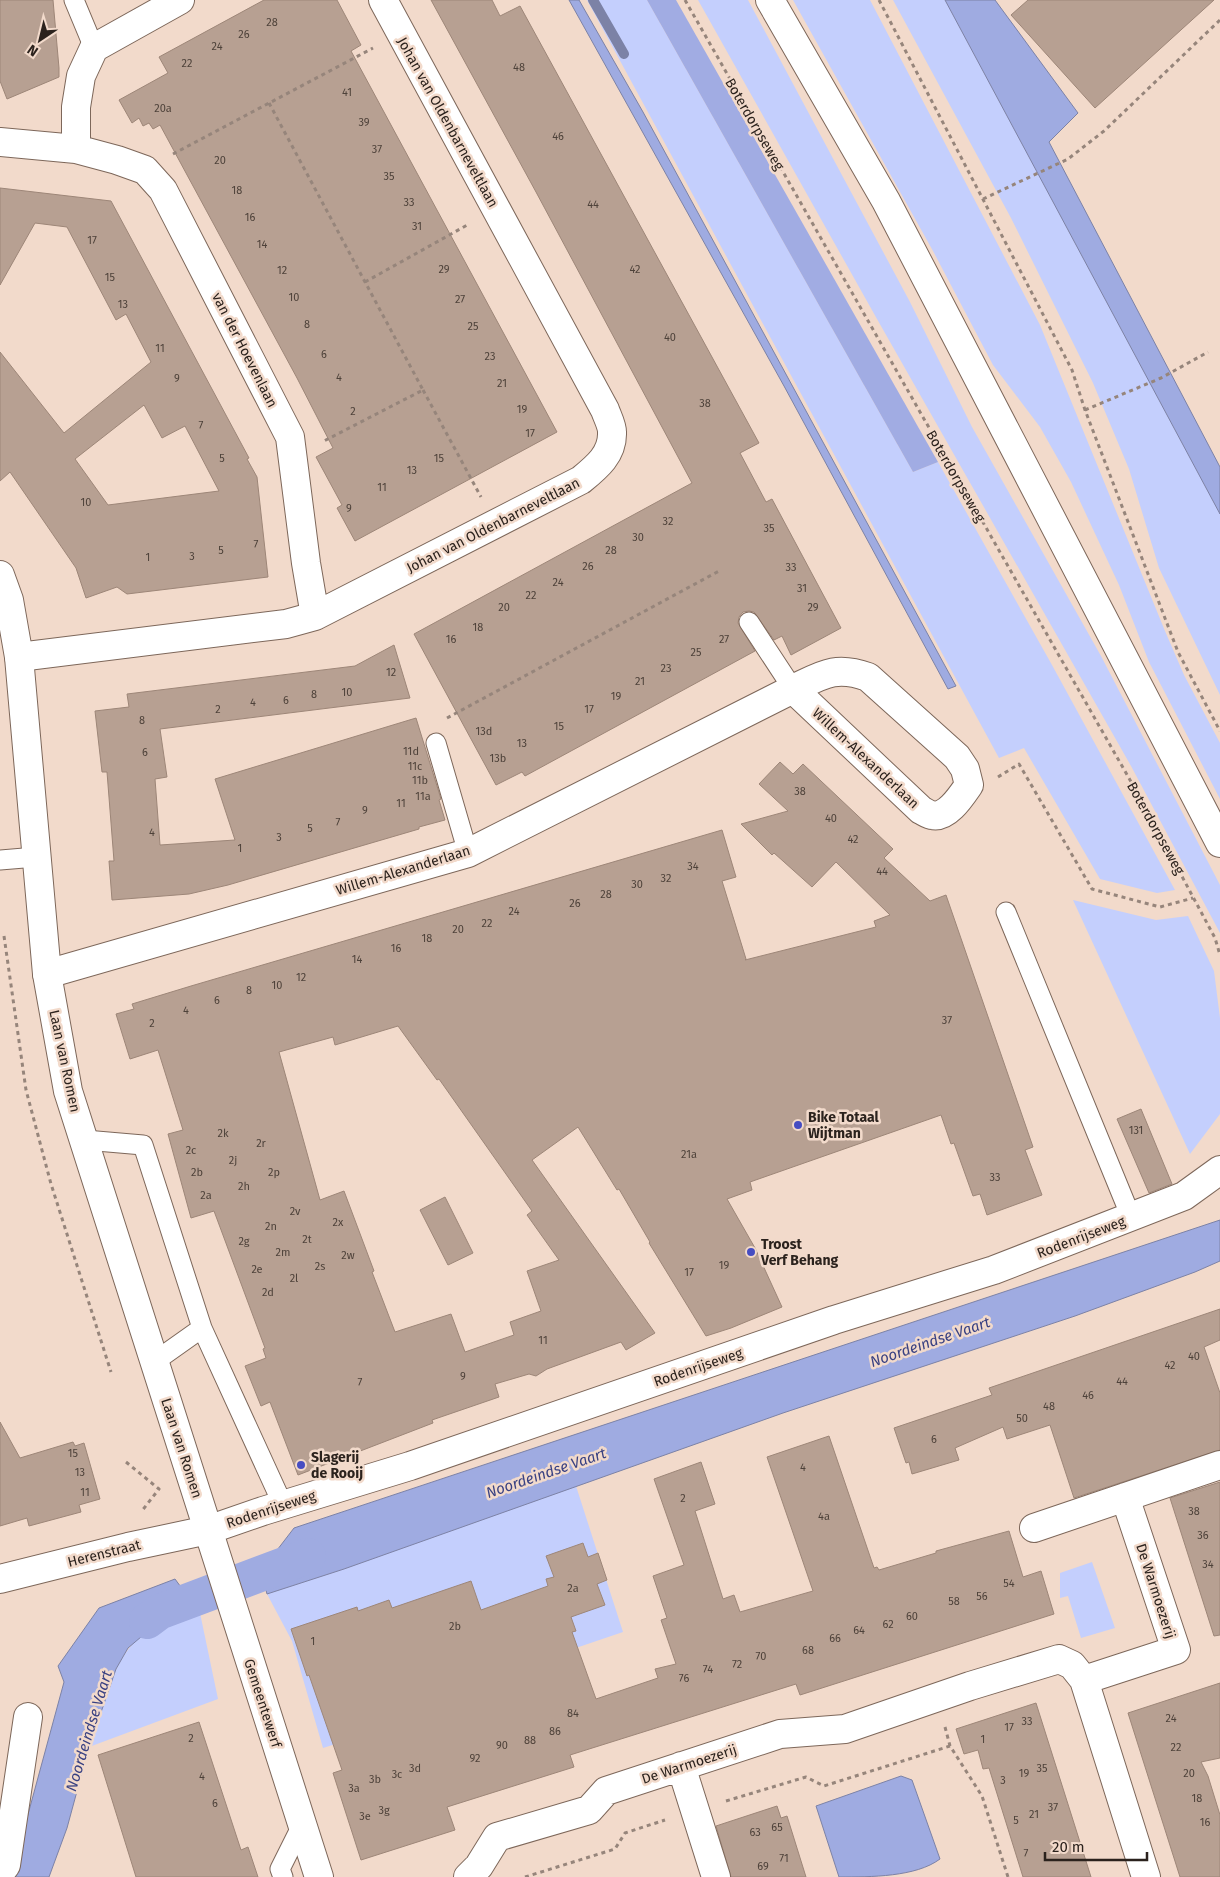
<svg xmlns="http://www.w3.org/2000/svg" width="1220" height="1877" viewBox="0 0 1220 1877" font-family="'Fira Sans',sans-serif">
	<rect width="100%" height="100%" fill="#f2dacb"/>
	<path fill="#c4cffd" d="M587 0H647L913 472 938 462 1052 665 1175 890 1157 893 1100 879 1024 748 999 758Z
		M698 0H748L910 302 972 427 1101 656 1220 885V933L1131 766 877 319Z
		M793 0H870L1040 325 1165 631 1184 675 1220 743V799L1149 662 1119 585 1071 482 1040 427 993 365 933 251Z
		M893 0H945L1220 514V695L1159 568 1129 469 1093 383 1011 218Z
		M1073 900 1156 920 1188 916 1214 971 1220 1018V1114L1190 1154Z
		M576 1486 623 1632 431 1697 367 1734 323 1748 292 1641 267 1594 344 1569Z
		M1092 1562 1115 1628 1081 1638 1068 1596 1060 1598V1573Z
		M200 1613 218 1699 89 1747C101 1711 114 1650 149 1630 165 1622 183 1618 200 1613Z"/>
	<path fill="#a1ace3" d="M647 0H676L938 462 913 472Z"/>
	<path fill="#9fabe1" stroke="#7c82a6" d="M569 0H579L643 112 956 686 948 689 784 386Z
		M945 0H995L1078 113 1049 142 1220 467V514Z
		M1220 1220V1261L1195 1272 1075 1316 783 1413 344 1569 267 1594 261 1571 294 1528Z
		M175 1579 200 1613 174 1620 148 1631 128 1648 116 1669 89 1747 67 1828 49 1877H11L64 1682 58 1666 99 1608Z
		M901 1776 912 1780 940 1859C916 1877 871 1877 839 1877L816 1806Z"/>
	<g fill="none" stroke-linecap="round" stroke-linejoin="round">
		<path stroke="#7c82a6" stroke-width="10" d="M593 0 624 54"/>
		<path stroke="#9fabe1" stroke-width="36" d="M147 1621 159 1612 308 1556"/>
	</g>
	<path fill="#b7a092" stroke="#9d8678" fill-rule="evenodd" d="M0 0H53L59 68V77L7 99 0 81Z
		M264 0H337L361 45 351 51 557 432 355 541 337 508 342 505 316 457 333 448 297 378 160 125 153 129 149 123 143 126 139 118 132 123 119 100 168 73 159 57Z
		M431 0H492L500 16 520 6 759 443 740 453 766 502 772 499 841 628 791 655 782 636 774 640 754 612 749 611 743 612 739 617 738 623 755 651 525 776 522 772 496 785 414 634 692 483 536 192Z
		M1028 0H1214L1095 108 1011 15Z
		M0 188 111 201 249 458 247 459 257 477 268 577 127 594 117 587 86 598 76 568 10 472 0 481V352L64 433 151 362 126 314 116 320 67 227 35 223 0 285ZM144 405 162 438 185 426 219 491 108 505 75 459Z
		M394 645 410 698 160 729 167 777 155 779 160 845 235 840 215 779 416 718 441 799 439 800 445 820 419 827V829L228 885 189 894 112 900 109 861H114L107 772H102L95 711 129 707 127 694 355 666Z
		M780 762 793 774 803 764 893 849 884 858 930 901 946 895 1033 1147 1025 1150 1042 1195 987 1215 980 1194 973 1196 954 1143 951 1144 941 1115 750 1182 752 1190 727 1199 755 1248 782 1307 731 1328 706 1336 649 1243 650 1242 619 1189 617 1190 578 1127 532 1160 655 1333 626 1350 621 1342 547 1369 536 1376 529 1374 495 1384 499 1397 432 1420 433 1423 298 1475 270 1402 261 1406 245 1366 266 1358 263 1349 265 1348 214 1211 191 1218 168 1134 183 1130 158 1050 130 1059 116 1014 134 1009 132 1004 191 986 722 830 736 877 722 881 746 959 745 960 876 927 874 921 890 915 836 862 812 887 774 853 772 855 741 824 788 811 759 784ZM398 1026 437 1080 439 1079 532 1211 527 1215 559 1260 527 1271 541 1311 510 1322 514 1335 465 1352 451 1314 395 1332 372 1272 374 1271 344 1191 320 1200 279 1052 333 1037 335 1045Z
		M1141 1109 1172 1184 1149 1193 1117 1119Z
		M445 1197 473 1253 448 1265 420 1210Z
		M1220 1309V1340L1204 1347 1220 1393V1450L1074 1498 1050 1425 1007 1439 1003 1427 955 1448 959 1460 912 1474 909 1462 906 1463 894 1428 992 1395 989 1388Z
		M0 1422 20 1458 73 1442 75 1446 84 1443 100 1499 79 1505 81 1512 29 1526 27 1518 0 1526Z
		M829 1436 874 1568 877 1567 879 1570 936 1553V1551L1009 1531 1023 1577 1041 1571 1054 1614 800 1695 796 1684 570 1755 574 1767 447 1807 455 1830 361 1860 333 1773 342 1770 309 1675 307 1676 291 1629 357 1607 358 1611 389 1600 392 1608 471 1581 481 1610 548 1586 546 1579 554 1577 546 1556 583 1543 588 1557 598 1553 607 1580 597 1584 605 1605 571 1617 576 1631 572 1632 596 1699 658 1678 655 1669 676 1664 661 1620 667 1618 653 1576 684 1565 654 1479 701 1462 715 1504 695 1511 723 1599 734 1595 740 1612 813 1591 767 1457Z
		M1220 1482V1635L1214 1636 1170 1498Z
		M1220 1683V1758L1201 1762 1208 1776 1220 1815V1877H1180L1128 1713Z
		M1036 1703 1091 1877H1023L989 1768 983 1769 978 1750 964 1754 956 1729Z
		M199 1722 241 1850 248 1847 258 1877H136L98 1755Z
		M777 1806 781 1818 787 1816 806 1877H731L716 1826Z"/>
	<g fill="none" stroke-linecap="round" stroke-linejoin="round">
		<defs>
			<path id="lane" d="M74 0 94 48
				M749 622 793 689
				M436 743 468 853
				M0 860 36 857
				M1006 912 1131 1217
				M85 1140 143 1145 202 1328 154 1362
				M202 1328 283 1505
				M283 1877 280 1869 302 1825"/>
			<path id="street" d="M0 142 76 149 117 160 145 170 163 190 290 437 306 563 315 616
				M76 149V107L81 76 94 48 180 0
				M19 657 286 624 315 616 581 480C597 467 613 454 612 432 612 425 607 416 605 410L383 0
				M47 974 468 853 793 689 921 810C925 812 929 815 932 815 947 819 962 795 969 785L965 769 957 757 868 677C835 665 822 675 793 689
				M1034 1528 1220 1465
				M0 1579 128 1547 208 1530
				M1084 1680 1176 1650 1125 1497
				M681 1766 716 1877
				M0 1873 6 1865 28 1717
				M468 1877 479 1866 497 1837 589 1810 606 1791 780 1734 845 1729 970 1686 1059 1659 1072 1665 1084 1680 1146 1877"/>
			<path id="secondary" d="M770 0 886 201 1220 843
				M0 575 9 600 19 657 47 974 68 1091 319 1877
				M208 1530 263 1511 410 1466 834 1320 994 1270 1184 1196 1220 1170"/>
		</defs>
		<use href="#lane" stroke="#7d675a" stroke-width="21"/>
		<use href="#street" stroke="#7d675a" stroke-width="30"/>
		<use href="#secondary" stroke="#7d675a" stroke-width="30"/>
		<path stroke="#96857b" stroke-width="3" stroke-dasharray="4 4" stroke-linecap="butt" d="M685 0 1134 787 1215 938 1220 955
			M879 0 1072 370 1085 410 1178 652 1220 731
			M269 103 423 390 322 442
			M173 154 373 48
			M983 199 1068 159 1104 131 1220 20
			M365 282 469 224
			M423 390 481 497
			M1085 410 1161 378 1208 352
			M447 718 719 571
			M998 777 1019 764 1092 889 1160 907 1193 898
			M4 936 26 1090 51 1184 111 1372
			M126 1462 159 1489 141 1512
			M945 1727 950 1746 982 1796 1008 1877
			M726 1801 806 1777 824 1786 950 1746
			M525 1877 615 1849 625 1833 665 1820"/>
		<use href="#lane" stroke="#fff" stroke-width="19"/>
		<use href="#street" stroke="#fff" stroke-width="28"/>
		<use href="#secondary" stroke="#fff" stroke-width="28"/>
	</g>
	<g fill="#464dc2" stroke="#f2dacb" stroke-width="2">
		<circle cx="798" cy="1125" r="5"/>
		<circle cx="751" cy="1252" r="5"/>
		<circle cx="301" cy="1465" r="5"/>
	</g>
	<g text-anchor="middle" stroke-width="5" stroke-linejoin="round" paint-order="stroke">
		<g font-size="11" fill="#4e423a">
			<text x="272" y="26">28</text>
			<text x="244" y="38">26</text>
			<text x="217" y="50">24</text>
			<text x="187" y="67">22</text>
			<text x="519" y="71">48</text>
			<text x="347" y="96">41</text>
			<text x="163" y="112">20a</text>
			<text x="364" y="126">39</text>
			<text x="558" y="140">46</text>
			<text x="377" y="153">37</text>
			<text x="220" y="164">20</text>
			<text x="389" y="180">35</text>
			<text x="237" y="194">18</text>
			<text x="409" y="206">33</text>
			<text x="593" y="208">44</text>
			<text x="250" y="221">16</text>
			<text x="417" y="230">31</text>
			<text x="92" y="244">17</text>
			<text x="262" y="248">14</text>
			<text x="444" y="273">29</text>
			<text x="635" y="273">42</text>
			<text x="282" y="274">12</text>
			<text x="110" y="281">15</text>
			<text x="294" y="301">10</text>
			<text x="460" y="303">27</text>
			<text x="123" y="308">13</text>
			<text x="307" y="328">8</text>
			<text x="473" y="330">25</text>
			<text x="670" y="341">40</text>
			<text x="160" y="352">11</text>
			<text x="324" y="358">6</text>
			<text x="490" y="360">23</text>
			<text x="339" y="381">4</text>
			<text x="177" y="382">9</text>
			<text x="502" y="387">21</text>
			<text x="705" y="407">38</text>
			<text x="522" y="413">19</text>
			<text x="353" y="415">2</text>
			<text x="201" y="429">7</text>
			<text x="530" y="437">17</text>
			<text x="222" y="462">5</text>
			<text x="439" y="462">15</text>
			<text x="412" y="474">13</text>
			<text x="382" y="491">11</text>
			<text x="86" y="506">10</text>
			<text x="349" y="512">9</text>
			<text x="668" y="525">32</text>
			<text x="769" y="532">35</text>
			<text x="638" y="541">30</text>
			<text x="256" y="548">7</text>
			<text x="221" y="554">5</text>
			<text x="611" y="554">28</text>
			<text x="192" y="560">3</text>
			<text x="148" y="561">1</text>
			<text x="588" y="570">26</text>
			<text x="791" y="571">33</text>
			<text x="558" y="586">24</text>
			<text x="802" y="592">31</text>
			<text x="531" y="599">22</text>
			<text x="504" y="611">20</text>
			<text x="813" y="611">29</text>
			<text x="478" y="631">18</text>
			<text x="451" y="643">16</text>
			<text x="724" y="643">27</text>
			<text x="696" y="656">25</text>
			<text x="666" y="672">23</text>
			<text x="391" y="676">12</text>
			<text x="640" y="685">21</text>
			<text x="347" y="696">10</text>
			<text x="314" y="698">8</text>
			<text x="616" y="700">19</text>
			<text x="286" y="704">6</text>
			<text x="253" y="706">4</text>
			<text x="218" y="713">2</text>
			<text x="589" y="713">17</text>
			<text x="142" y="724">8</text>
			<text x="559" y="730">15</text>
			<text x="484" y="735">13d</text>
			<text x="522" y="747">13</text>
			<text x="411" y="755">11d</text>
			<text x="145" y="756">6</text>
			<text x="498" y="762">13b</text>
			<text x="415" y="770">11c</text>
			<text x="420" y="784">11b</text>
			<text x="800" y="795">38</text>
			<text x="423" y="800">11a</text>
			<text x="401" y="807">11</text>
			<text x="365" y="814">9</text>
			<text x="831" y="822">40</text>
			<text x="338" y="826">7</text>
			<text x="310" y="832">5</text>
			<text x="152" y="836">4</text>
			<text x="279" y="841">3</text>
			<text x="853" y="843">42</text>
			<text x="240" y="852">1</text>
			<text x="693" y="870">34</text>
			<text x="882" y="875">44</text>
			<text x="666" y="882">32</text>
			<text x="637" y="888">30</text>
			<text x="606" y="898">28</text>
			<text x="575" y="907">26</text>
			<text x="514" y="915">24</text>
			<text x="487" y="927">22</text>
			<text x="458" y="933">20</text>
			<text x="427" y="942">18</text>
			<text x="396" y="952">16</text>
			<text x="357" y="963">14</text>
			<text x="301" y="981">12</text>
			<text x="277" y="989">10</text>
			<text x="249" y="994">8</text>
			<text x="217" y="1004">6</text>
			<text x="186" y="1014">4</text>
			<text x="947" y="1024">37</text>
			<text x="152" y="1027">2</text>
			<text x="1136" y="1134">131</text>
			<text x="223" y="1137">2k</text>
			<text x="261" y="1147">2r</text>
			<text x="191" y="1154">2c</text>
			<text x="689" y="1158">21a</text>
			<text x="233" y="1164">2j</text>
			<text x="197" y="1176">2b</text>
			<text x="274" y="1176">2p</text>
			<text x="995" y="1181">33</text>
			<text x="244" y="1190">2h</text>
			<text x="206" y="1199">2a</text>
			<text x="295" y="1215">2v</text>
			<text x="338" y="1226">2x</text>
			<text x="271" y="1230">2n</text>
			<text x="307" y="1243">2t</text>
			<text x="244" y="1245">2g</text>
			<text x="283" y="1256">2m</text>
			<text x="348" y="1259">2w</text>
			<text x="724" y="1269">19</text>
			<text x="320" y="1270">2s</text>
			<text x="257" y="1273">2e</text>
			<text x="689" y="1276">17</text>
			<text x="294" y="1282">2l</text>
			<text x="268" y="1296">2d</text>
			<text x="543" y="1344">11</text>
			<text x="1194" y="1360">40</text>
			<text x="1170" y="1369">42</text>
			<text x="463" y="1380">9</text>
			<text x="1122" y="1385">44</text>
			<text x="360" y="1386">7</text>
			<text x="1088" y="1399">46</text>
			<text x="1049" y="1410">48</text>
			<text x="1022" y="1422">50</text>
			<text x="934" y="1443">6</text>
			<text x="73" y="1457">15</text>
			<text x="803" y="1471">4</text>
			<text x="80" y="1476">13</text>
			<text x="85" y="1496">11</text>
			<text x="683" y="1502">2</text>
			<text x="1194" y="1515">38</text>
			<text x="824" y="1520">4a</text>
			<text x="1203" y="1539">36</text>
			<text x="1208" y="1568">34</text>
			<text x="1009" y="1587">54</text>
			<text x="573" y="1592">2a</text>
			<text x="982" y="1600">56</text>
			<text x="954" y="1605">58</text>
			<text x="912" y="1620">60</text>
			<text x="888" y="1628">62</text>
			<text x="455" y="1630">2b</text>
			<text x="859" y="1634">64</text>
			<text x="835" y="1642">66</text>
			<text x="313" y="1645">1</text>
			<text x="808" y="1654">68</text>
			<text x="761" y="1660">70</text>
			<text x="737" y="1668">72</text>
			<text x="708" y="1673">74</text>
			<text x="684" y="1682">76</text>
			<text x="573" y="1717">84</text>
			<text x="1171" y="1722">24</text>
			<text x="1027" y="1725">33</text>
			<text x="1009" y="1731">17</text>
			<text x="555" y="1735">86</text>
			<text x="191" y="1742">2</text>
			<text x="983" y="1743">1</text>
			<text x="530" y="1744">88</text>
			<text x="502" y="1749">90</text>
			<text x="1176" y="1751">22</text>
			<text x="475" y="1762">92</text>
			<text x="415" y="1772">3d</text>
			<text x="1042" y="1772">35</text>
			<text x="1024" y="1777">19</text>
			<text x="1189" y="1777">20</text>
			<text x="397" y="1778">3c</text>
			<text x="202" y="1780">4</text>
			<text x="375" y="1783">3b</text>
			<text x="1003" y="1784">3</text>
			<text x="354" y="1792">3a</text>
			<text x="1197" y="1802">18</text>
			<text x="215" y="1807">6</text>
			<text x="1053" y="1811">37</text>
			<text x="384" y="1814">3g</text>
			<text x="1034" y="1818">21</text>
			<text x="365" y="1820">3e</text>
			<text x="1016" y="1824">5</text>
			<text x="1205" y="1826">16</text>
			<text x="777" y="1831">65</text>
			<text x="755" y="1836">63</text>
			<text x="1026" y="1857">7</text>
			<text x="784" y="1862">71</text>
			<text x="763" y="1870">69</text>
		</g>
		<g font-size="14" fill="#2b221d" stroke="#f2dacb">
			<text transform="translate(448 122) rotate(61)" y="5">Johan van Oldenbarneveltlaan</text>
			<text transform="translate(755 124) rotate(60)" y="5">Boterdorpseweg</text>
			<text transform="translate(245 350) rotate(63)" y="5">van der Hoevenlaan</text>
			<text transform="translate(956 476) rotate(60)" y="5">Boterdorpseweg</text>
			<text transform="translate(493 525) rotate(-27)" y="5">Johan van Oldenbarneveltlaan</text>
			<text transform="translate(866 758) rotate(43)" y="5">Willem-Alexanderlaan</text>
			<text transform="translate(1156 828) rotate(61)" y="5">Boterdorpseweg</text>
			<text transform="translate(403 870) rotate(-17)" y="5">Willem-Alexanderlaan</text>
			<text transform="translate(65 1061) rotate(78)" y="5">Laan van Romen</text>
			<text transform="translate(1081 1237) rotate(-21)" y="5">Rodenrijseweg</text>
			<text transform="translate(698 1367) rotate(-19)" y="5">Rodenrijseweg</text>
			<text transform="translate(182 1448) rotate(72)" y="5">Laan van Romen</text>
			<text transform="translate(271 1509) rotate(-18)" y="5">Rodenrijseweg</text>
			<text transform="translate(104 1553) rotate(-14)" y="5">Herenstraat</text>
			<text transform="translate(1156 1591) rotate(72)" y="5">De Warmoezerij</text>
			<text transform="translate(263 1703) rotate(72)" y="5">Gemeentewerf</text>
			<text transform="translate(689 1764) rotate(-18)" y="5">De Warmoezerij</text>
		</g>
		<g font-size="14" font-weight="bold" fill="#2b221d" stroke="#f2dacb" text-anchor="start">
			<text x="808" y="1122">Bike Totaal<tspan x="808" dy="16">Wijtman</tspan></text>
			<text x="761" y="1249">Troost<tspan x="761" dy="16">Verf Behang</tspan></text>
			<text x="311" y="1462">Slagerij<tspan x="311" dy="16">de Rooij</tspan></text>
		</g>
		<g font-size="15" font-style="italic" fill="#394182" stroke="#f2dacb">
			<text transform="translate(930 1342) rotate(-19)" y="5">Noordeindse Vaart</text>
			<text transform="translate(546 1473) rotate(-19)" y="5">Noordeindse Vaart</text>
			<text transform="translate(89 1731) rotate(-73)" y="5">Noordeindse Vaart</text>
		</g>
	</g>
	<g transform="translate(40 40) rotate(215)" stroke="#f2dacb" stroke-width="4" paint-order="stroke">
	<path d="M0-4L9 19L0 12L-9 19Z" fill="#2b221d"/>
	<text y="-8" font-size="14" font-weight="bold" text-anchor="middle" fill="#2b221d">N</text>
	</g>
	<path d="M1045 1852v8h102v-8" fill="none" stroke="#2b221d" stroke-width="2.5"/>
	<text x="1052" y="1852" font-size="15" fill="#2b221d" stroke="#f2dacb" stroke-width="4" paint-order="stroke">20 m</text>
</svg>
